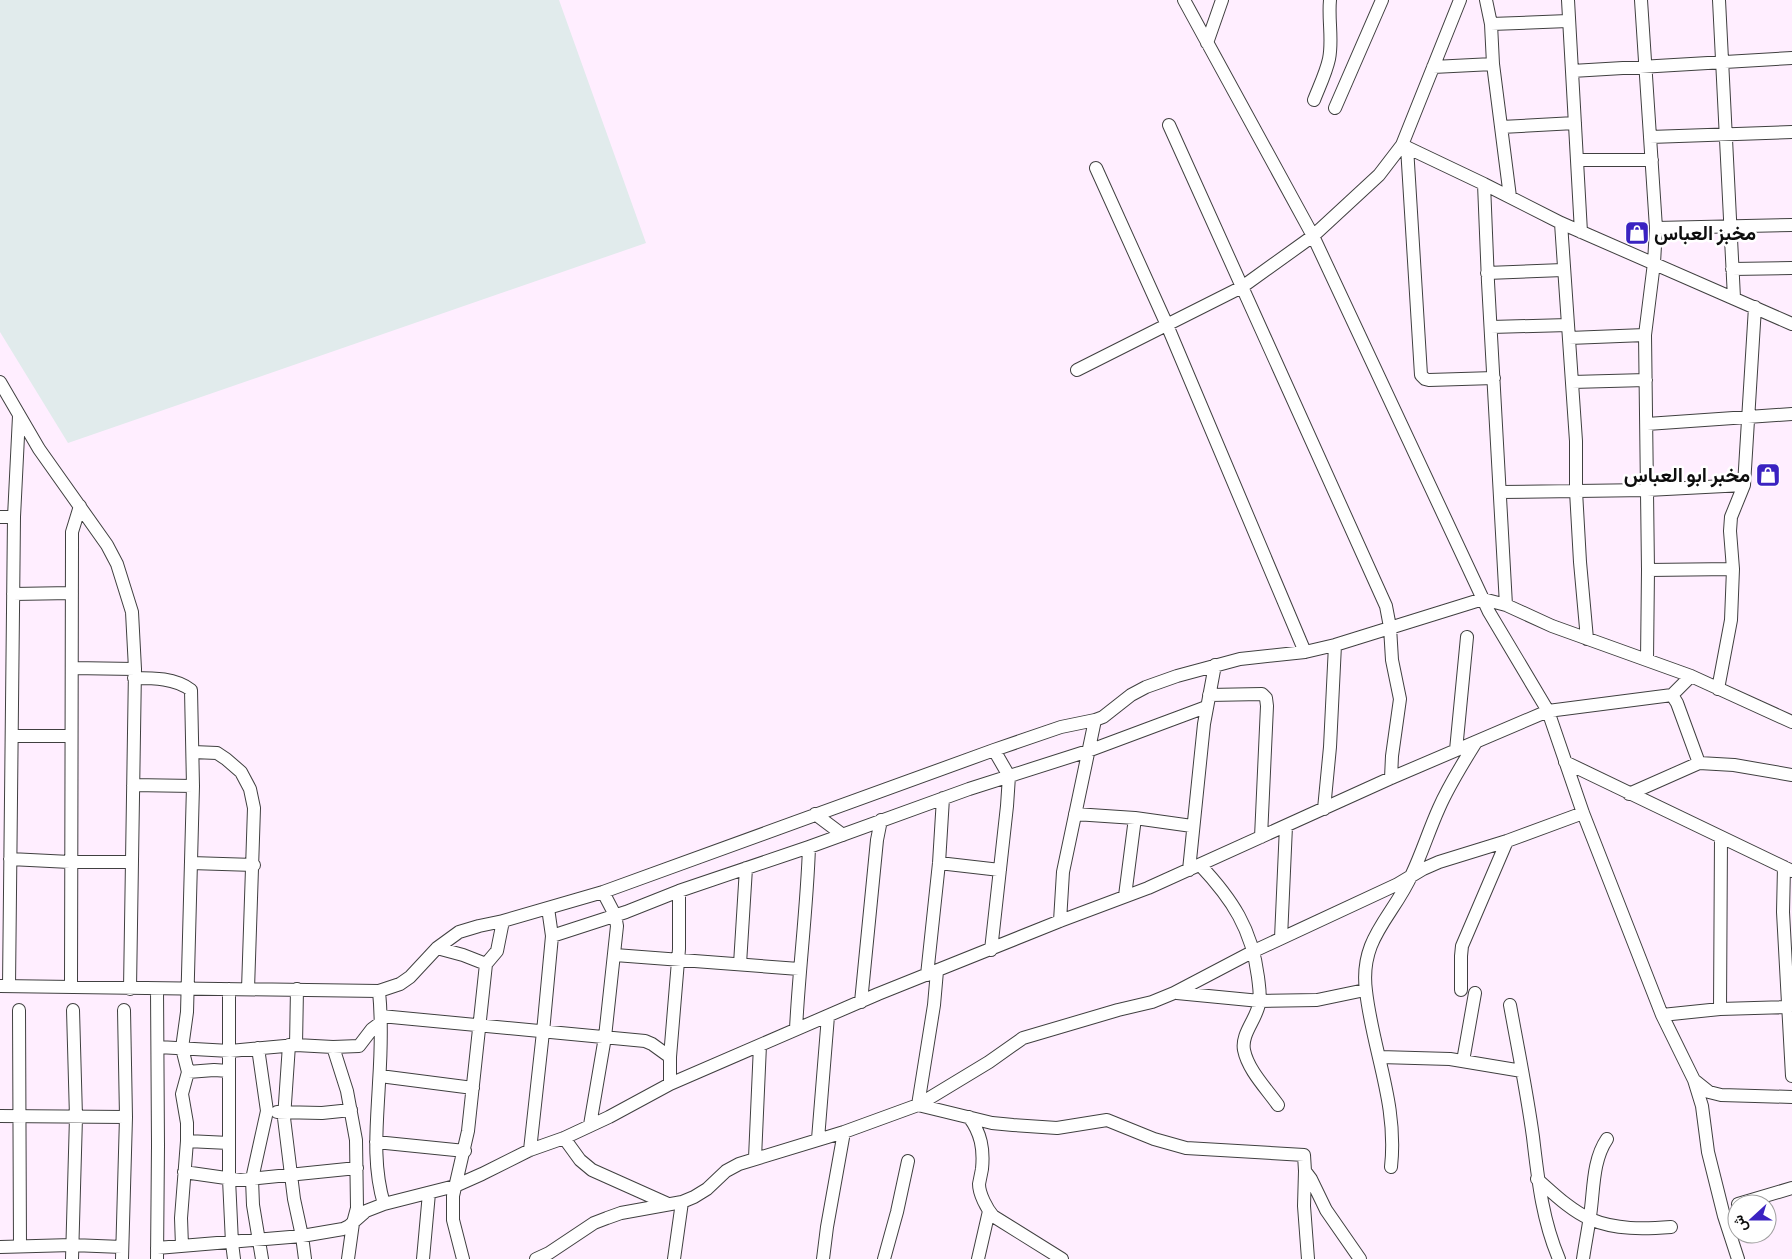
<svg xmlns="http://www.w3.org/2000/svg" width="1792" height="1259" viewBox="0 0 1792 1259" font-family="'Zilla Slab',Vazirmatn,serif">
	<rect width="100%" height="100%" fill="#fef"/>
	<path fill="#e1ebec" d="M0 0H559L646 243 68 443 0 332Z"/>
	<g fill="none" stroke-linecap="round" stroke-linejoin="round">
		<defs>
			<path id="minor" d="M1184 0 1313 236 1489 612 1548 711 1583 813 1662 1015 1694 1080 1702 1106 1708 1152 1724 1216 1738 1259
				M1486 0 1491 24 1493 64 1510 197
				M1568 0 1581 232
				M1641 0 1656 228 1654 263 1645 335 1648 570 1647 660
				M1719 0 1734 298
				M1491 24 1568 21
				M1207 43 1222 0
				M1433 67 1493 64
				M1572 71 1792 58
				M1314 100C1319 87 1326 73 1329 59 1333 40 1328 20 1330 0
				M1335 108 1382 0
				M1169 125 1386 606 1390 627 1392 660 1400 699 1392 756 1391 778
				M1501 127 1575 123
				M1650 137 1792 132
				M1402 145 1484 184 1561 223 1792 324
				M1407 147 1421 375 1425 379 1429 380 1494 378
				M1577 160H1652
				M1096 168 1167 325 1305 652
				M1484 184 1488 282 1506 605
				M1561 223 1576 441V491L1580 562 1587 639
				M1656 228 1792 225
				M1732 269 1792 268
				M1487 273 1563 270
				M1491 327 1568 325
				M1569 338 1645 335
				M1077 370 1242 287 1313 236 1379 175 1402 145 1460 0
				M0 382 39 449 107 545 117 564 132 612 135 669 130 989
				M1572 382 1646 380
				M1647 424 1792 414
				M1500 492 1647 490 1744 485
				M0 517H14
				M1648 570 1733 569
				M13 594 72 593
				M72 668 135 669
				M134 678C154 678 175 678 191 690L193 786 187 1012 182 1048 188 1072 182 1094 187 1123V1141L181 1218 182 1246
				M1718 689 1731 620 1733 569 1730 531 1731 517 1744 485 1755 307
				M1209 695 1262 694 1266 698 1267 706 1261 837
				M1672 695 1677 703 1699 763
				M12 736H71
				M1456 750 1467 637
				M193 752 217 753 226 759 241 772 250 789 254 808 248 989
				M1565 762 1792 871
				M133 785 193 786
				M1629 794 1699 763 1734 765 1792 775
				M1324 809 1330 747 1335 645
				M815 814 843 835
				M1075 814 1135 818 1192 826
				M10 859 70 862H132
				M191 863 254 865
				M939 863 1000 870
				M1200 865C1232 899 1252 929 1258 977 1259 986 1261 996 1259 1004 1256 1020 1241 1034 1244 1050 1248 1070 1266 1088 1278 1105
				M1784 867 1783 912 1792 1076
				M1189 870 1204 724 1215 665
				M1125 896 1135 818
				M1060 921 1063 872 1095 720
				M552 936 626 912 679 891 809 847 969 789 1088 751 1206 707
				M1281 938 1286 826
				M437 948 463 955 486 964
				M991 950 1007 806 1009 776 994 750
				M615 955 799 969
				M740 964 746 868
				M937 971 934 1005 918 1105 992 1123 1013 1125 1057 1128 1107 1120 1154 1139 1186 1148 1304 1155 1305 1171 1304 1206 1308 1259
				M927 975 939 863 943 798
				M0 986 379 991 400 984 410 977 437 948 459 932 479 926 503 921 603 892 994 750 1061 727 1095 720 1103 717 1131 695 1146 687 1177 676 1240 659 1305 652 1335 645 1483 599 1506 605 1552 626 1691 676 1792 722
				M9 986 14 517 19 416
				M71 987 72 542V532L80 506
				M229 989V1179L232 1243 234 1259
				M1461 990V956L1462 946 1507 841
				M379 991C382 1021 381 1052 379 1083 377 1124 372 1164 384 1204
				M1177 993 1260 1001 1317 1000 1365 990
				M861 1002 877 840 881 820
				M1510 1005C1518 1049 1527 1093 1533 1137 1538 1179 1542 1219 1559 1259
				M1720 1009 1721 837
				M19 1010 20 1246
				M1662 1015 1720 1009 1788 1007
				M381 1016 645 1041 652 1044 670 1057
				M796 1029C799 968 807 908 809 847
				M289 1045 284 1118 294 1199 302 1236 305 1259
				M296 1045 297 989
				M158 1047 230 1051 296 1045 333 1047 359 1046 372 1029 380 1023
				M333 1047 347 1091 356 1140 357 1208 353 1223 348 1259
				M258 1048 267 1111 252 1179 253 1205 262 1259
				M1380 1057 1450 1059 1522 1071
				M1463 1061 1475 993
				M188 1072 214 1070 229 1071
				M380 1076 473 1088
				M1694 1080 1709 1092 1721 1095 1792 1097
				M670 1084V1057L679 949V891
				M277 1112 322 1113 351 1110
				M0 1116 126 1117
				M969 1117C981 1133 984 1149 982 1169 981 1174 980 1179 979 1184 979 1194 987 1209 993 1216L1062 1259
				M590 1125 605 1037 617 926 615 915 603 892
				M564 1138 580 1160 592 1170 668 1204
				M818 1139 828 1016
				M187 1141 229 1143
				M376 1142 465 1151
				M530 1150 543 1032 552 936 548 908
				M755 1158 760 1045
				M1391 1167C1398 1104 1373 1052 1366 991 1359 938 1393 917 1412 874 1422 853 1429 830 1439 808 1449 785 1463 763 1476 742
				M1305 1171 1311 1179 1326 1210 1360 1259
				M184 1172 240 1180 357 1168
				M1537 1179C1553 1193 1570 1210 1590 1219 1616 1230 1644 1229 1671 1227
				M1738 1204 1792 1188
				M0 1247 72 1245 122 1247
				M157 1248 302 1236 343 1229 349 1226 366 1211 384 1204 455 1186 482 1174 530 1150 564 1138 609 1117 670 1084 878 994 1060 921 1148 888 1391 778 1548 711 1672 695 1691 676
				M72 1259 76 1117 73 1010
				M122 1259 126 1117 124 1010
				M157 1259 158 1145 157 989
				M423 1259 429 1193
				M463 1259 453 1220V1196L468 1131 486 964 497 951 503 921
				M536 1259 549 1253 594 1223 607 1218 621 1213 682 1202 694 1197 707 1189 726 1171 739 1164 844 1132 918 1105 989 1062 1023 1038 1118 1010 1152 1002 1174 993 1254 951 1398 884 1423 869 1439 862 1507 841 1583 813
				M674 1259 682 1202
				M823 1259 827 1227 844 1132
				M884 1259 897 1212 908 1161
				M978 1259 989 1211
				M1583 1259C1585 1245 1588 1230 1590 1216 1594 1191 1592 1161 1607 1139"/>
		</defs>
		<use href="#minor" stroke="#404040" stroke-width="14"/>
		<use href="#minor" stroke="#fff" stroke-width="12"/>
	</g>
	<defs>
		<symbol id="shop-square" viewBox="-11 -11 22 22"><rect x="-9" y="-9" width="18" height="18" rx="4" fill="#3a22c1" stroke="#fff"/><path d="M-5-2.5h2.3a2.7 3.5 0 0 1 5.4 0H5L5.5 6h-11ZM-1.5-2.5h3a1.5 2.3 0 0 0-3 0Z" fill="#fff"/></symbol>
	</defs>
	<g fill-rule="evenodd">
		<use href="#shop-square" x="1623" y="219" width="28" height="28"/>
		<use href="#shop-square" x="1754" y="461" width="28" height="28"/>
	</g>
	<g text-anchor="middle" stroke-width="5" stroke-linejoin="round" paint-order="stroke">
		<g font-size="20" font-weight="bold" fill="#0d0d0d" stroke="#fff" text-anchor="start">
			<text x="1654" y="240">مخبز العباس</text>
			<text x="1750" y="482" text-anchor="end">مخبر ابو العباس</text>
		</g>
	</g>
	<g transform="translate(1752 1219) rotate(249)"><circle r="24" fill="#ffffff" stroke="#9e9e9e"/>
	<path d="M0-4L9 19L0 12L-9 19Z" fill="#3a22c1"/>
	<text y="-8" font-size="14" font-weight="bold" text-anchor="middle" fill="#0d0d0d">ش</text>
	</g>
</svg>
